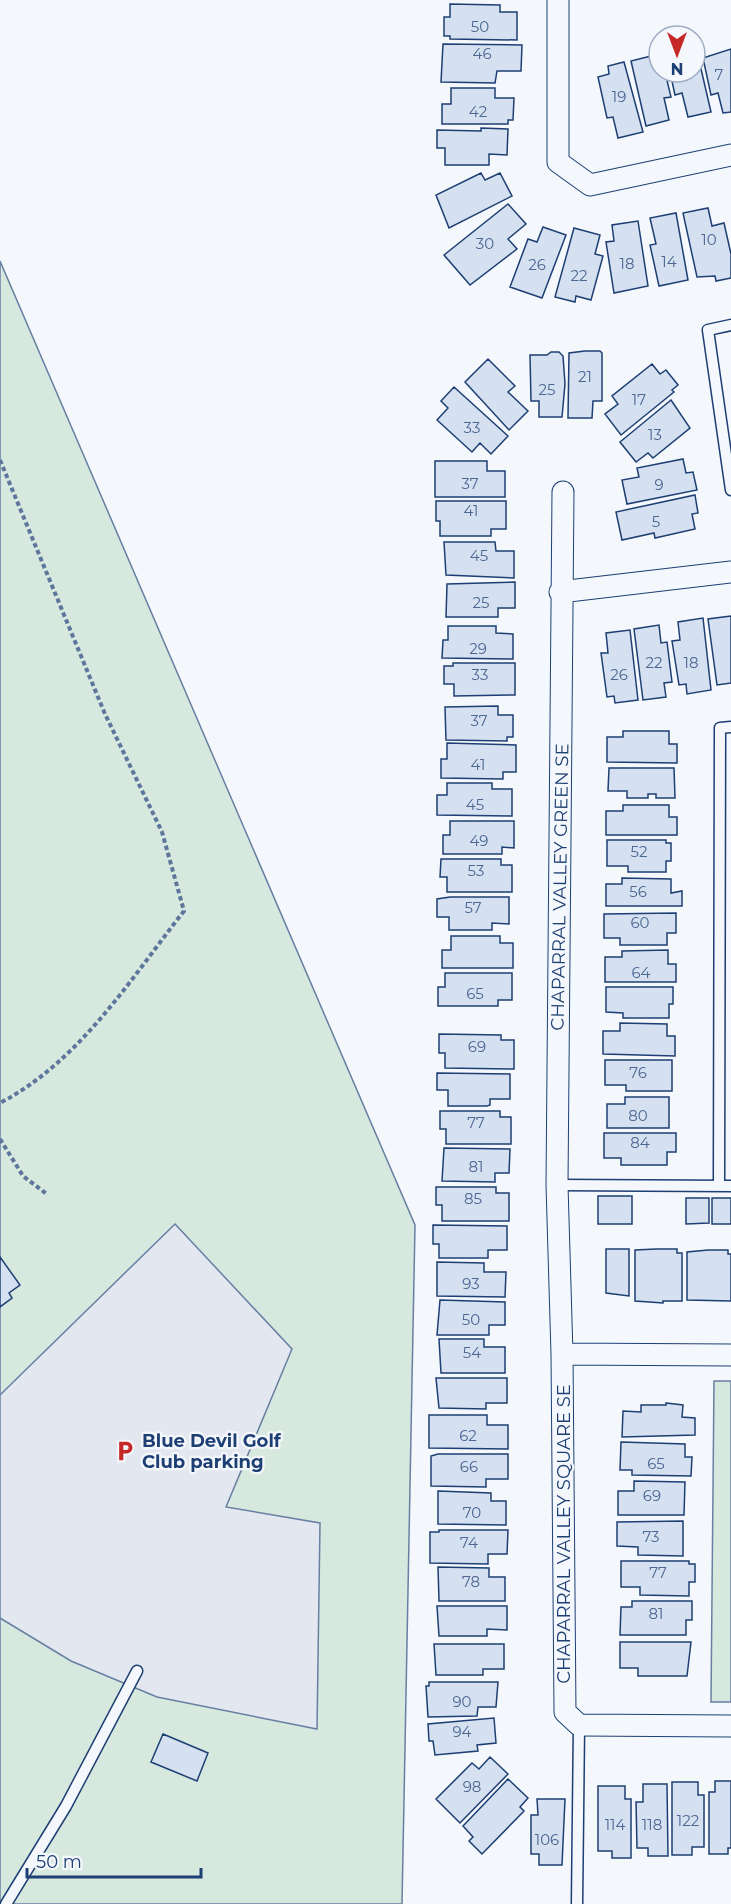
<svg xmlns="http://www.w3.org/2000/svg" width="731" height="1904" viewBox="0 0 731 1904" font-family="Montserrat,sans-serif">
	<rect width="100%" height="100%" fill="#f4f7fb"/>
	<path fill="#d7e8df" stroke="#687fa3" stroke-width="1.5" d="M0 261 415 1225 402 1904H0Z
		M714 1381H731V1702H711Z"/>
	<path fill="#e3e8f0" stroke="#687fa3" stroke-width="1.5" d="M175 1224 292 1349 226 1507 320 1523 317 1729 157 1697 71 1661 0 1618V1395Z"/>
	<path fill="#d5e0f0" stroke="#1d3f73" stroke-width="1.5" d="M450 4 500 5V12H517V40L450 39V36H444V17H450Z
		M695 43 711 112 688 117 682 93 675 95 670 72H695Z
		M443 44 522 45 521 71H497L495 83 441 82Z
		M731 49V112L723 113 718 93 711 95 703 58Z
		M659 54V72H665L671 97 664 98 669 120 646 126 631 61Z
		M624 62 643 132 618 138 613 117 607 118 598 77 609 74 608 66Z
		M451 88H495V98H514L513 120H508V124H442V104H451Z
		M481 128 508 129 507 155 489 154V165H445V148H437V130L481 131Z
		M481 173 485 180 500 173 512 196 449 228 436 195Z
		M508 204 526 224 508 239 517 249 470 285 444 255Z
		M708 208 712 226 724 223 731 254V278L716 281 715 276 697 277 683 213Z
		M676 213 688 280 659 286 650 245 656 244 650 218Z
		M638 221 648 286 614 293 606 242 614 241 612 225Z
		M543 227 566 235 542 298 510 287 528 239 537 242Z
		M574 228 600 235 595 254 603 256 591 300 576 296 575 302 555 297Z
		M585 351H600L602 353V401H593L592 418H568L569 353Z
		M551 352H559L563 356 565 384 562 417H539V401H531L530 355H547Z
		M488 359 515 386 508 392 528 411 509 430 465 382Z
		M652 364 660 374 666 370 678 385 672 390 674 392 621 435 605 414 618 404 612 396Z
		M454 387 508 436 491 454 480 443 472 452 437 420 448 408 441 401Z
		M671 400 690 428 653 458 648 453 636 462 620 442Z
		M683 459 686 473 693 472 697 490 627 504 622 480 639 477 637 468Z
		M435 461H487V471H505V497H435Z
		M695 495 698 513 692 514 695 529 655 538 654 533 622 540 616 512Z
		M436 501H506V529H491V536H440V521H436Z
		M444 542H495L496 551H514V578L446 575Z
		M515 582V608H498V617H446L447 584Z
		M731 616V683L717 685 708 619Z
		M703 618 711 690 687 694 686 684 679 685 672 641 680 640 678 622Z
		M659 625 661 643 667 642 672 682 664 683 666 697 643 700 634 629Z
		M448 626H496V633L513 634V659L442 658 443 640H448Z
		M630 630 638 700 615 703 614 696 607 697 601 653H608L606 633Z
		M453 663H515V695L454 696V684H444V666H453Z
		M498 706V715H513V737H507V741L446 740 445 707Z
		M623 731H669V744H677V763L607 762V737H623Z
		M447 743 516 745V772H503V779L441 778V759H447Z
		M609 768H674L675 798H656V794H648V798H627V791H608Z
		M447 783H492V789H512V816L437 815V795H447Z
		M623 805H669V817H677V835H606V811H623Z
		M450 821H514V848L502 847V854H443V835H450Z
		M607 840H666V843H671V861H666V872H628V866H607Z
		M441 859H501V865H512V892H447V877H440Z
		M622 878 671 879V893L682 891V906H606V884H622Z
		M450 897H509V924L492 923V930H449V917H437V899Z
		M676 913V933H667V945H620V938H604V914Z
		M451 936H500V943H513V968H442V950H451Z
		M668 950V964H676V982H605V957H622V951Z
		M445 973H512V1000H498V1006H438V987H445Z
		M606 987H673V1004H669V1018H623V1013L606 1012Z
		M620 1023 667 1024V1036H675V1056L603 1054V1031H620Z
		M439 1034 501 1035V1040H514V1069L445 1068V1053H439Z
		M605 1060H672V1091H626V1085H605Z
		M437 1073 510 1074V1099H490V1105L487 1106H448V1090H437Z
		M625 1097H669V1128H607V1104H625Z
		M440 1111H500V1117H511V1144H446V1129H440Z
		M604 1133H676V1152H667V1165H621V1158H604Z
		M444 1148 510 1149 509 1173H495V1182L442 1181Z
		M436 1187H496V1193H509V1221H442V1205H436Z
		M598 1196H632V1224H598Z
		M686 1198H709V1223L686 1224Z
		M712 1198H731V1224H712Z
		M433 1225 507 1226V1250H488V1258H439V1244H433Z
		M606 1249H629V1296L606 1293Z
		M656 1249H677V1253H682V1301H663V1303L635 1301V1250Z
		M708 1250H728V1254H731V1301L687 1300V1252Z
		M0 1257 20 1285 9 1293 12 1298 0 1307Z
		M437 1262 484 1263V1272H506L505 1297 437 1296Z
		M440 1300 505 1302V1325H489V1335H437Z
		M439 1339H484V1347H505V1373H441Z
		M436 1378H507V1403H486V1409L439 1408Z
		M666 1403 683 1405 682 1417 695 1418V1435L622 1437 623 1411 641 1412V1405H666Z
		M429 1415H487V1425H508V1449L429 1448Z
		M621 1442 685 1444V1457H692L691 1476 632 1475V1470H620Z
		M438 1454H508V1479H486V1487L431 1486V1456Z
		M634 1481 685 1482 684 1515H618V1491H634Z
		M438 1491 491 1493V1501H506V1525L438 1524Z
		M683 1521V1556L638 1555V1547L617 1546V1522Z
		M439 1530H508L507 1554H488V1564L430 1563V1532H439Z
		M621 1561H689V1564H695V1582H689V1596L640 1595V1587H621Z
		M438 1567 489 1568V1577H505V1601H439Z
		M632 1601H692V1620H686V1635H620L621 1607H632Z
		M437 1606H507V1630L487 1629V1636H439Z
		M620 1642H691L687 1676H638V1668H620Z
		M434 1644H504V1669H483V1675H436Z
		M429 1682H498L496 1707H478L477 1716 428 1717 426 1686H429Z
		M494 1718 496 1743 477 1745 478 1751 435 1755 433 1741H429L428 1724Z
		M163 1734 208 1753 197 1781 151 1762Z
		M490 1757 508 1774 460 1823 436 1799 472 1763 479 1769Z
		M508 1779 528 1798 520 1807 524 1811 482 1854 469 1841 473 1837 463 1826Z
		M715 1781H731V1848H728V1854H709V1792H715Z
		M672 1782H698V1795H704V1847H692V1855H672Z
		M643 1784H667L668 1856H648V1848H637L636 1802H643Z
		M598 1786H625V1799H631V1858H612V1851H598Z
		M537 1799H565L562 1865H539V1854H531V1815H538Z"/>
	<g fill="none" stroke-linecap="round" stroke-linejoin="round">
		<defs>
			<path id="lane" d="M731 325 708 330 731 490
				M557 1185 731 1186
				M719 1185 720 728 731 727
				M6 1904 66 1806 137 1671
				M577 1904 579 1725"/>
			<path id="street" d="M558 0V162L590 185 731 155
				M563 492 557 1185 562 1354 565 1712 579 1725 731 1726
				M560 592 731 572
				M562 1354 731 1355"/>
		</defs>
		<use href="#lane" stroke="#1d3f73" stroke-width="13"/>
		<use href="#street" stroke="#1d3f73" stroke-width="23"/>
		<path stroke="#5e769c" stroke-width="4" stroke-dasharray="4.5 3" stroke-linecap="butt" d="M0 460 105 714 162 832 184 911C129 981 80 1061 0 1103
			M0 1139 23 1176 48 1195"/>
		<use href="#lane" stroke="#f4f7fb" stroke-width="10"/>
		<use href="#street" stroke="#f4f7fb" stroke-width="21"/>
	</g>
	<defs>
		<symbol id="parking-bare" viewBox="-9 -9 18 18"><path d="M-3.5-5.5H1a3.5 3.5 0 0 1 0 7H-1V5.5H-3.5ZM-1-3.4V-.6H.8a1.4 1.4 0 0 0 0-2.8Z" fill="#c62828" stroke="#f4f7fb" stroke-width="2.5" paint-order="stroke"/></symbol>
	</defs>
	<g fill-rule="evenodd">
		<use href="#parking-bare" x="110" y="1436" width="30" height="30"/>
	</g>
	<g text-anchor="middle" stroke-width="4.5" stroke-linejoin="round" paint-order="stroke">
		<g font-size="15" fill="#4b6792">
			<text x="480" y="32">50</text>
			<text x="482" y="59">46</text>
			<text x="719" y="80">7</text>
			<text x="619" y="102">19</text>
			<text x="478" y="117">42</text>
			<text x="709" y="245">10</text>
			<text x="485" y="249">30</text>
			<text x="669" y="267">14</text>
			<text x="627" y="269">18</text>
			<text x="537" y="270">26</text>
			<text x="579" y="281">22</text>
			<text x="585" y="382">21</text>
			<text x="547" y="395">25</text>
			<text x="639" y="405">17</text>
			<text x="472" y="433">33</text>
			<text x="655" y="440">13</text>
			<text x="470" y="489">37</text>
			<text x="659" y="490">9</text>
			<text x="471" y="516">41</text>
			<text x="656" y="527">5</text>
			<text x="479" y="561">45</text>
			<text x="481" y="608">25</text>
			<text x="478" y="654">29</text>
			<text x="654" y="668">22</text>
			<text x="691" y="668">18</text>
			<text x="480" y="680">33</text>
			<text x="619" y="680">26</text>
			<text x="479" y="726">37</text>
			<text x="478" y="770">41</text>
			<text x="475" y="810">45</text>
			<text x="479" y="846">49</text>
			<text x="639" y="857">52</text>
			<text x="476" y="876">53</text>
			<text x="638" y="897">56</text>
			<text x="473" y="913">57</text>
			<text x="640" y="928">60</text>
			<text x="641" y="978">64</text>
			<text x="475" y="999">65</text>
			<text x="477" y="1052">69</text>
			<text x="638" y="1078">76</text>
			<text x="638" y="1121">80</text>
			<text x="476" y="1128">77</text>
			<text x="640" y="1148">84</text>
			<text x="476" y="1172">81</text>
			<text x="473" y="1204">85</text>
			<text x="471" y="1289">93</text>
			<text x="471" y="1325">50</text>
			<text x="472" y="1358">54</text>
			<text x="468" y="1441">62</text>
			<text x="656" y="1469">65</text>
			<text x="469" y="1472">66</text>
			<text x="652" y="1501">69</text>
			<text x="472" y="1518">70</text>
			<text x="651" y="1542">73</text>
			<text x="469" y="1548">74</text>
			<text x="658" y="1578">77</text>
			<text x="471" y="1587">78</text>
			<text x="656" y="1619">81</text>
			<text x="462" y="1707">90</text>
			<text x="462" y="1737">94</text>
			<text x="472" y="1792">98</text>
			<text x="688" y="1826">122</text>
			<text x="615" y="1830">114</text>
			<text x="652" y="1830">118</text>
			<text x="547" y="1845">106</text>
		</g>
		<g font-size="18" fill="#1d3f73" stroke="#f4f7fb">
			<text transform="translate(560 887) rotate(-89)" y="6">CHAPARRAL VALLEY GREEN SE</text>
			<text transform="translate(564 1534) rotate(-90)" y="6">CHAPARRAL VALLEY SQUARE SE</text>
		</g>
		<g font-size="18" font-weight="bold" fill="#1d3f73" stroke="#f4f7fb" text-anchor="start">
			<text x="142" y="1447">Blue Devil Golf<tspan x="142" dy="21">Club parking</tspan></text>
		</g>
	</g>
	<g transform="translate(677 54) rotate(180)"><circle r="28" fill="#f4f7fb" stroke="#9eadc5" stroke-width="1.5"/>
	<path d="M0-4.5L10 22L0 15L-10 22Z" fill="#c62828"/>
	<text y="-9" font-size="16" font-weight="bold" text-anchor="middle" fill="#1d3f73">N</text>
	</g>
	<path d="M27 1868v9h174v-9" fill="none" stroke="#1d3f73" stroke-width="3"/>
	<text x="36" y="1868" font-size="18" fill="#1d3f73" stroke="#f4f7fb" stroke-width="4.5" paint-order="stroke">50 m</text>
</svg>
